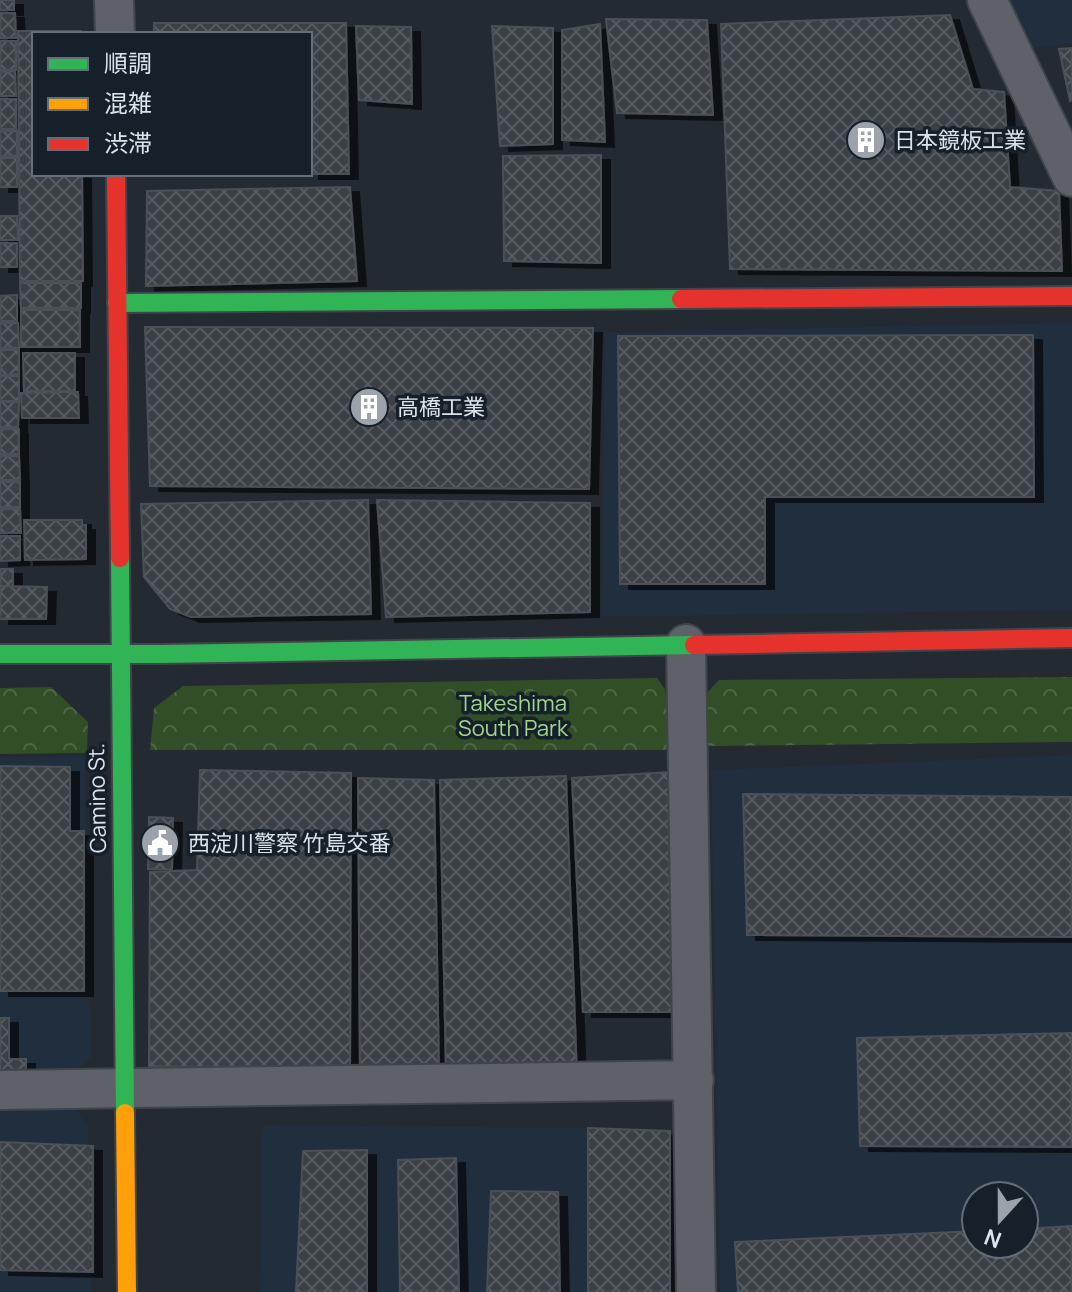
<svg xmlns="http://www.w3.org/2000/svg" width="1072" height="1292" viewBox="0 0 1072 1292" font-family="Manrope,'Noto Sans JP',sans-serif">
	<defs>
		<pattern id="forest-crowns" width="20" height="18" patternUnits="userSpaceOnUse" patternTransform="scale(2)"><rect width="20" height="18" fill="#314e27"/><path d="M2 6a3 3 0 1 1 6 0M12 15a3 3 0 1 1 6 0" fill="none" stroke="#4e6746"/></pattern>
		<pattern id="building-cross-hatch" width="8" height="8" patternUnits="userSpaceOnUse" patternTransform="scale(2)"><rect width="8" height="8" fill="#3a3f45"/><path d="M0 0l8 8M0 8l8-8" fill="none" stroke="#565b60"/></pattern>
		<filter id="shadow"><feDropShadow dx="9" dy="5" stdDeviation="0" flood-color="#0009"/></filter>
	</defs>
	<rect width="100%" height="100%" fill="#242a31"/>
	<path fill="#202e3e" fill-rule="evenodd" d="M1006 0H1072V44L1033 48Z
		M1072 323V610L601 617 605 332Z
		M1072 755V1292H720L711 770ZM976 1196H1024V1244H976Z
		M85 756 91 1058 76 1071 0 1075V757Z
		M76 1109 88 1127 91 1292H0V1110Z
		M262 1125 588 1128V1292H260Z"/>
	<path fill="url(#forest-crowns)" d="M1072 677V742L708 746 706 694 719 680Z
		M657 678 665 689 674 750H150L154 708 183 686Z
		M51 687 88 722 87 753 0 754V688Z"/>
	<path fill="url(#building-cross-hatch)" stroke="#4b5056" stroke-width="2" filter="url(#shadow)" d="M0 0H14V10H0Z
		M0 13H15L16 38H0Z
		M950 15 973 89 1004 92 1010 187 1059 191 1062 271 730 269 721 24Z
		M606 19 707 20 713 115 617 113Z
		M154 23H346L349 174H310V34H154Z
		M600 24 605 142 562 140V30Z
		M356 26 411 27 412 104 359 100Z
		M492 26 553 28V144L500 146Z
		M18 31H81V34H34V174H82L83 281H20Z
		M0 41H16V70H0Z
		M1072 48V100L1070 101 1059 49Z
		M15 71 16 96H0V72Z
		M0 99H16V129H0Z
		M0 131H17V156H0Z
		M601 155V263L504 261 503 156Z
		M0 158H17V187H0Z
		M350 187 357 281 146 286 147 191Z
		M0 216H17L18 240H0Z
		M0 243H17V267H0Z
		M20 283H81V308H21Z
		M17 295V321H0V296Z
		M21 310H80V347H21Z
		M0 323H18L19 348H0Z
		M145 327 593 328 589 489 150 486Z
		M1033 335 1034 497H765V584H620L618 336Z
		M0 350H19V374L0 375Z
		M23 353H75V391H24Z
		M0 376H19V401H0Z
		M78 392 79 418H22L21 393Z
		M0 402H19L18 427H0Z
		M0 429H19V454H0Z
		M0 456H19L20 480H0Z
		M0 482H20V507H0Z
		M368 500 371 614 191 617 170 609 144 577 141 504Z
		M377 500 590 503V612L386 617Z
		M0 509H20L21 533H0Z
		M24 520H82V525H86V559L25 560Z
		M0 536H20V560L0 561Z
		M0 569H13V586H0Z
		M0 586 47 587 46 619H0Z
		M0 766 70 767V831H84V991H0Z
		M200 770 351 773 350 1071 149 1066 150 872 197 870Z
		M670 772 678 1012H583L572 778Z
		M566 776 577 1077 446 1072 440 780Z
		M358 778 434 780 439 1072H360Z
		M743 794 1072 797V937L747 935Z
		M149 817 173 818 172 870 148 869Z
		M0 1018H9V1059H26V1072H0Z
		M1072 1033V1147L860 1146 857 1038Z
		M588 1128 670 1131V1292H588Z
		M0 1142 93 1146V1272L0 1270Z
		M367 1150V1292H296L303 1151Z
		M456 1158 459 1292H400L398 1160Z
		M491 1191 558 1192 560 1292H487Z
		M1072 1226V1292H738L735 1242 976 1231V1244H1024V1229Z"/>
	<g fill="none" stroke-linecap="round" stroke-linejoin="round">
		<defs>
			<path id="street" d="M114 0 115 34
				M987 0 1072 177
				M686 644 696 1292
				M0 1090 694 1080"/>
			<path id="fast" d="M117 303 681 299
				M120 558 125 1113
				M0 654H160L694 645"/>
			<path id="slow" d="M125 1113 127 1292"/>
			<path id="jam" d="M116 174 120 558
				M681 299 1072 296
				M694 645 1072 638"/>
		</defs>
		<use href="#street" stroke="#3f454a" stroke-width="42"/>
		<use href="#fast" stroke="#3f454a" stroke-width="22"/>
		<use href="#slow" stroke="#3f454a" stroke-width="22"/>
		<use href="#jam" stroke="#3f454a" stroke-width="22"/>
		<use href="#street" stroke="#5e6268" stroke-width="38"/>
		<use href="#fast" stroke="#30b455" stroke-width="18"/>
		<use href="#slow" stroke="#ff9f0a" stroke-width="18"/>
		<use href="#jam" stroke="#e5322d" stroke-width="18"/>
	</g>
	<defs>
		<symbol id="building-disc" viewBox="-11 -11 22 22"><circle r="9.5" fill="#9ba2aa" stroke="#15202b"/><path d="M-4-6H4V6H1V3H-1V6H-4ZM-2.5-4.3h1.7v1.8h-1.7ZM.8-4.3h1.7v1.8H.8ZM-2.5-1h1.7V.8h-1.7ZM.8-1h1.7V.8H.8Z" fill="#fff"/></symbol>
		<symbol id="civic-disc" viewBox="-11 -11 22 22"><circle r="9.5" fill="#9ba2aa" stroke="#15202b"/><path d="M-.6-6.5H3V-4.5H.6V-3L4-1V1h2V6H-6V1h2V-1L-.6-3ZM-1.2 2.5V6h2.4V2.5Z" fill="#fff"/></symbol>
	</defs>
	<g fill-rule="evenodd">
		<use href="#building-disc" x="844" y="118" width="44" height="44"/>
		<use href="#building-disc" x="347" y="385" width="44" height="44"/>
		<use href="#civic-disc" x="138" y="821" width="44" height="44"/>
	</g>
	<g text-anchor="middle" stroke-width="7" stroke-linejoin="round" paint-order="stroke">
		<g font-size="22" fill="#dbe3eb" stroke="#15202b" text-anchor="start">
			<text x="894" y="148">日本鏡板工業</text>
			<text x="397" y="415">高橋工業</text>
			<text x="188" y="851">西淀川警察 竹島交番</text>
		</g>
		<g font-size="22" fill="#a1d78c" stroke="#15202b">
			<text x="513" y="711">Takeshima<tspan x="513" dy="25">South Park</tspan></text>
		</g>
		<g font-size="22" fill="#dbe3eb" stroke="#15202b">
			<text transform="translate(97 798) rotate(-91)" y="8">Camino St.</text>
		</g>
	</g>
	<rect x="32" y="32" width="280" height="144" fill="#15202b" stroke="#646e78" stroke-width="2"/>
	<rect x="48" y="58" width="40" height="12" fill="#30b455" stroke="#646e78" stroke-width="2"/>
	<text x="104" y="72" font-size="24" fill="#dbe3eb">順調</text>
	<rect x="48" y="98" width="40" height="12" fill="#ff9f0a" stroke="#646e78" stroke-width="2"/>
	<text x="104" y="112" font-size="24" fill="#dbe3eb">混雑</text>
	<rect x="48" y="138" width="40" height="12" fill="#e5322d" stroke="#646e78" stroke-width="2"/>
	<text x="104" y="152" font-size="24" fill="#dbe3eb">渋滞</text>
	<g transform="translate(1000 1220) rotate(201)"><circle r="38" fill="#15202b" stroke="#646e78" stroke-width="2"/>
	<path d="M0-6L14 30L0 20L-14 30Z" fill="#9ba2aa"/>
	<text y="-12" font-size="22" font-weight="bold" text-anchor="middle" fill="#dbe3eb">N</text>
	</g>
</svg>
